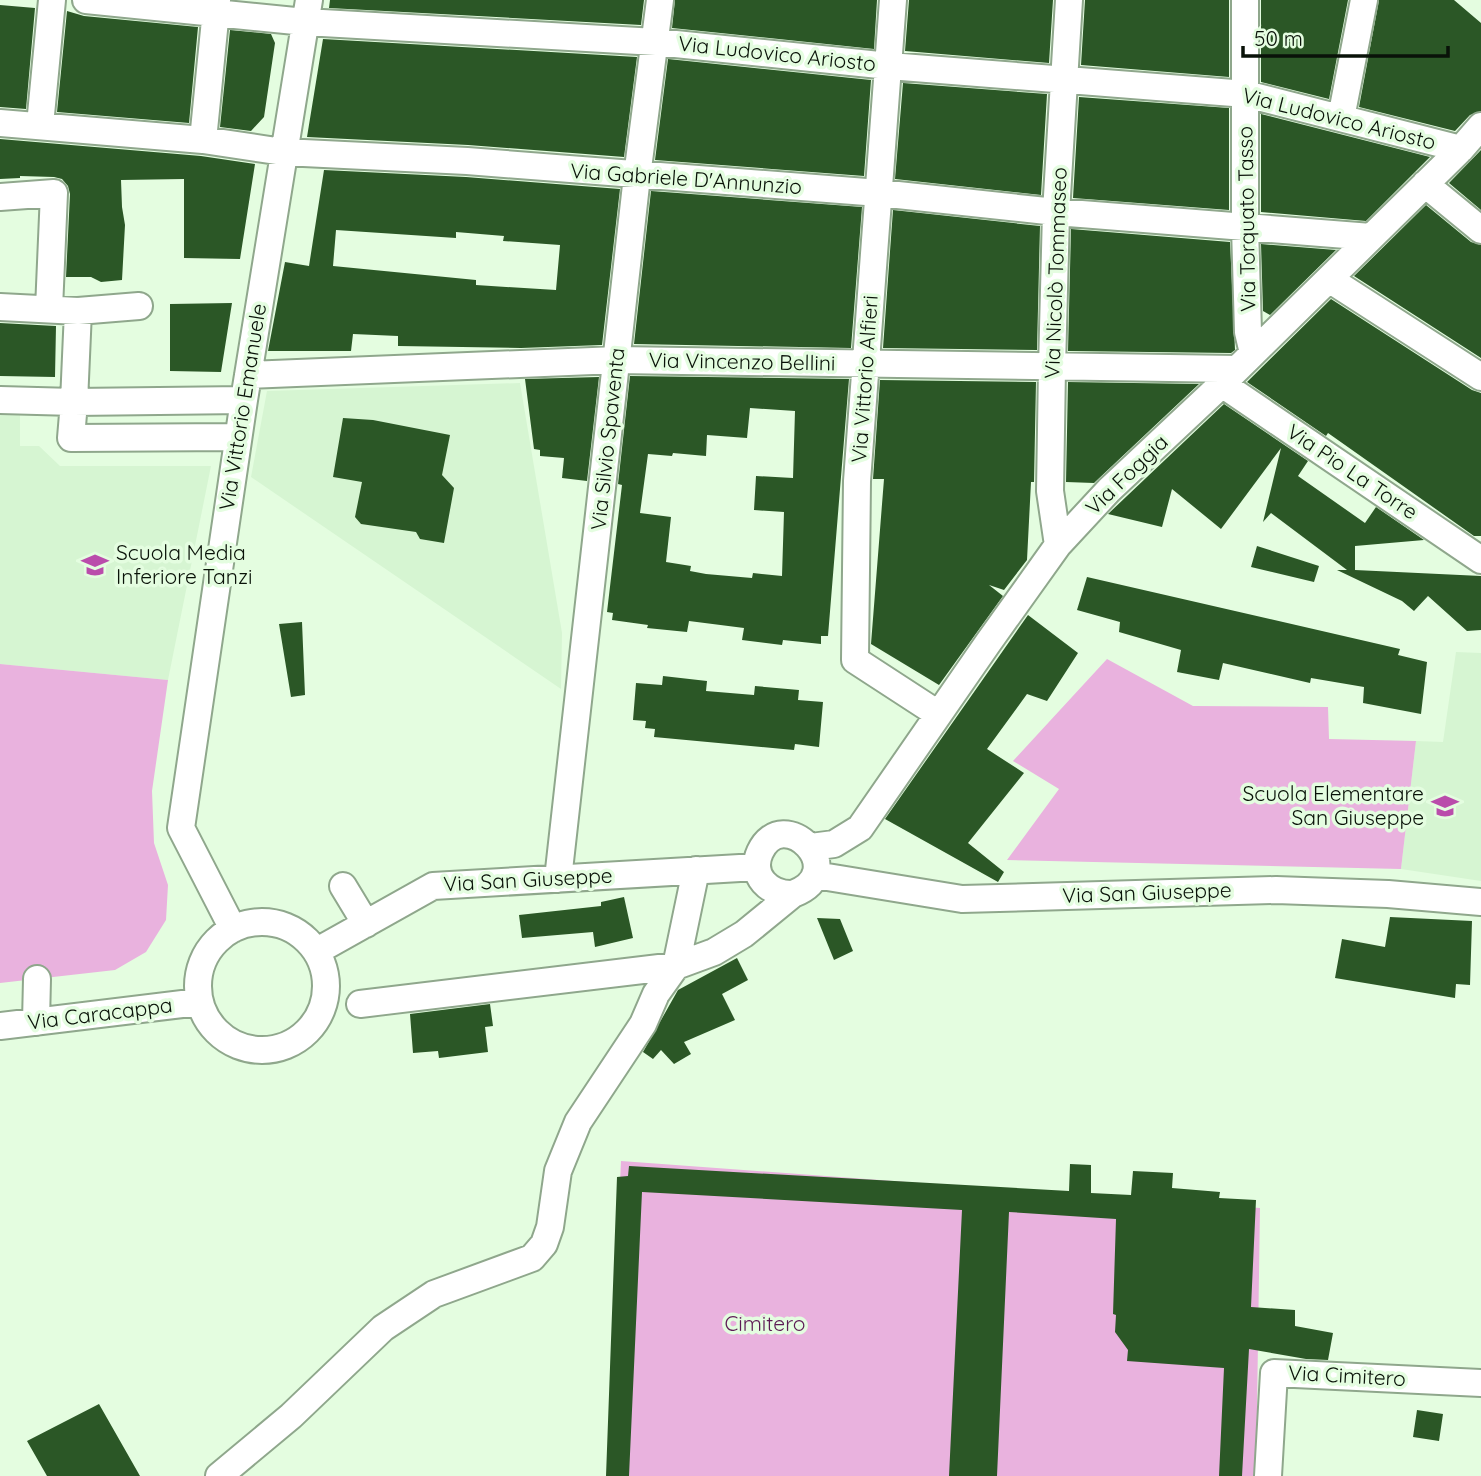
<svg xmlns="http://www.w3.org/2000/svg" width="1481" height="1476" viewBox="0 0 1481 1476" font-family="Quicksand,sans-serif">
	<rect width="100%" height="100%" fill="#e4fde0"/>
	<path fill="#d6f5d2" d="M520 383 562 633 561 689 251 477 267 391Z
		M0 412H20V446H39L60 466H211L168 680 0 664Z
		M1456 652 1481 653V881L1401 869 1416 741 1443 742Z"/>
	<path fill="#e9b2de" d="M1107 659 1193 706 1328 707 1329 739 1416 741 1401 869 1007 860 1059 789 1013 761Z
		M0 664 168 680 152 791 154 843 168 885 166 920 146 952 115 970 0 983Z
		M621 1161 1260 1208 1256 1476H607Z"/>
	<path fill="#2b5726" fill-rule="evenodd" d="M330 0H644L641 25 329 8Z
		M675 0H877L874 49 672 28Z
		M909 0H1053L1049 63 905 51Z
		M1085 0H1229V77L1081 65Z
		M1261 0H1348L1329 99 1261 82Z
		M1379 0H1454L1481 23V111L1470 115 1455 131 1359 107Z
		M0 5 35 8 26 109 0 107Z
		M67 11 84 16 198 27 189 123 57 112Z
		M230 30 271 34 275 43 264 117 251 131 220 127Z
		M323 39 637 57 624 157 468 145 307 137Z
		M668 59 871 80 864 176 655 160Z
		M903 83 1047 94 1041 195 895 179Z
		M1079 97 1229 108V210L1073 198Z
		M1261 114 1430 157 1366 221 1261 212Z
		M0 139 201 156 255 164 240 259 184 258V179L121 180 122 207 125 225 122 280 101 282 91 277H66L70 194 68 186 62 179 54 177 20 176V178L0 179Z
		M1481 150V210L1449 183Z
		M324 170 466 177 620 189 602 345 521 348 398 346V336L353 334 351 351H268L285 262 309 266ZM336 230 456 238V232L504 236 503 241 560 245 556 290 476 285V280L333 266Z
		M651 191 862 207 851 348 634 344Z
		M1426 205 1471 242 1481 245V358L1354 276Z
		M893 210 1040 226 1037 350 883 348Z
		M1071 229 1230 242 1235 350 1231 353 1068 351Z
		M1261 244 1336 250 1270 315 1263 311Z
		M1331 299 1472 390 1481 393V536H1474L1328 433 1326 436 1247 382Z
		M232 303 221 372 170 371V304Z
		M0 323 56 326 55 377 0 376Z
		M630 376 849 379 828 636H821V644L783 640 782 645 742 640 744 628 689 621 687 632 647 628 648 625 612 620 613 613 607 612 622 485 618 484ZM750 408 795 411 793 478 756 476 754 510 784 512 782 576 753 573 752 578 706 574 690 571 691 566 666 562 671 517 640 513 648 454 672 456 673 453 706 456 707 435 747 438Z
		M599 377 587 481 562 478 564 458 540 456V450L534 449 525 379Z
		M880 380 1036 382 1034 482H1031L1027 560 1004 590 989 585 1003 596 939 685 871 644 884 479H873Z
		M1068 382 1199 384 1094 483 1066 482Z
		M1224 404 1308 461 1298 476 1365 523 1376 507 1424 540 1355 546V570L1481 576V630L1467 631 1428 596 1414 611 1402 601 1337 570H1347L1271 513 1263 522 1281 448 1221 529 1172 489 1162 527 1108 514Z
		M343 418 373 420 450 435 442 475 454 488 444 543 420 539 416 532 361 524 355 517 362 482 333 477Z
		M1257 546 1319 566 1314 582 1251 567Z
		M1087 577 1400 649 1398 655 1427 662 1421 714 1363 703 1364 687 1311 678 1310 683 1223 663 1219 680 1177 672 1181 650 1119 632 1120 622 1077 610Z
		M1028 615 1078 653 1047 701 1027 694 987 749 1024 773 968 843 1004 872 998 882 885 819Z
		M302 622 305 695 291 697 279 624Z
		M663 676 707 681 706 691 754 695 755 686 799 690 798 700 823 702 819 747 795 744 794 750 654 737 655 729 645 728 646 721 633 720 636 683 662 685Z
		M624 897 633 938 595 947 593 932 522 938 519 915 601 906V902Z
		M1390 917 1472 921 1470 985 1456 984 1455 998 1335 978 1342 939 1385 947Z
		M817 918 840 919 853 951 834 960Z
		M737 958 748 980 722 994 735 1020 684 1042 691 1054 674 1064 661 1050 653 1059 643 1052 678 990Z
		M490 1004 493 1026 485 1027 488 1052 439 1058 438 1051 413 1053 410 1014Z
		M1070 1164 1091 1165V1193L1131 1195 1133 1171 1173 1173 1172 1188 1220 1192 1219 1198 1256 1200 1251 1307 1295 1310V1326L1333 1333 1328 1360 1306 1359 1249 1349 1242 1476H1219L1224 1368 1127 1361 1128 1350 1115 1332 1116 1315 1113 1314 1116 1219 1009 1212 997 1476H949L962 1210 642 1192 629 1476H606L617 1177 628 1176 629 1166 1069 1191Z
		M99 1404 140 1476H47L27 1441Z
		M1417 1410 1443 1414 1439 1441 1413 1437Z"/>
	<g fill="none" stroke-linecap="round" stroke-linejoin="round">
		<defs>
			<path id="minor" d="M86 0 305 22 656 42 889 66 1246 94 1461 149
				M893 0 857 481 855 660 938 714
				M1245 0V227L1248 332 1253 353
				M1341 118 1364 0
				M0 123 203 140 283 152 467 161 879 193 1056 212 1371 237
				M40 125 52 0
				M203 140 217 0
				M1425 184 1481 230
				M0 197 54 193 49 309
				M1329 279 1481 377
				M0 307 78 311 139 306
				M248 375 617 360 1237 369
				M1222 384 1481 560
				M0 400 74 402 78 311
				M238 437 71 438 74 402 244 400
				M1058 545 1050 491 1052 368 1056 212 1069 0
				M811 847 834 844 860 828 988 643 1058 545 1109 490 1222 384 1461 149 1481 126
				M815 875 962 899 1276 890 1388 894 1481 902
				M558 879 637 176 660 0
				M343 886 366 924
				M198 986a64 64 0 1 1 128 0a64 64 0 1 1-128 0Z
				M233 929 181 828 244 400 309 0
				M317 951 433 886 757 867
				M360 1004 676 966 696 870
				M36 1022 37 979
				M0 1026 199 1002
				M219 1476 291 1416 383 1328 434 1294 532 1258 544 1244 550 1227 558 1171 578 1122 643 1024 656 994 676 966 714 952 744 934 793 894C853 871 783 802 760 852 749 876 770 895 793 894
				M1268 1476 1274 1373 1481 1383"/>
		</defs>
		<use href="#minor" stroke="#8fa78c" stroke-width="30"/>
		<use href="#minor" stroke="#fff" stroke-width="26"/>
	</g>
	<defs>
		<symbol id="school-bare" viewBox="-9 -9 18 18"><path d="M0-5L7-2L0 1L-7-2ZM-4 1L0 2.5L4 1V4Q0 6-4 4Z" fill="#ba4cab" stroke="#e4fde0" stroke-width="2.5" paint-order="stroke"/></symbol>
	</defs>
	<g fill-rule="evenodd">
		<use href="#school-bare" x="76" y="546" width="38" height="38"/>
		<use href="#school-bare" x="1426" y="787" width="38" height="38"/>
	</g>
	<g text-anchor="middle" stroke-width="7" stroke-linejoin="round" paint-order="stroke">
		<g font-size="21" fill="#091208" stroke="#e4fde0">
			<text transform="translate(777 54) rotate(6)" y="7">Via Ludovico Ariosto</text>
			<text transform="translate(1339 119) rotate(14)" y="7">Via Ludovico Ariosto</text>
			<text transform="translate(686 179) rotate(4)" y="7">Via Gabriele D'Annunzio</text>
			<text transform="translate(1247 219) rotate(-91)" y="7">Via Torquato Tasso</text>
			<text transform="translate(1056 273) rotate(-88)" y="7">Via Nicolò Tommaseo</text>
			<text transform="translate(742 362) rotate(1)" y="7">Via Vincenzo Bellini</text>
			<text transform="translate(865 379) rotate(-86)" y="7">Via Vittorio Alfieri</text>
			<text transform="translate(243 407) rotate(-81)" y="7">Via Vittorio Emanuele</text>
			<text transform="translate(608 439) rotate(-84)" y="7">Via Silvio Spaventa</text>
			<text transform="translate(1352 472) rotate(34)" y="7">Via Pio La Torre</text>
			<text transform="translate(1127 475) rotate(-44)" y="7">Via Foggia</text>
			<text transform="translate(528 880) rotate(-3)" y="7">Via San Giuseppe</text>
			<text transform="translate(1147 893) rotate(-2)" y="7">Via San Giuseppe</text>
			<text transform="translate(100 1014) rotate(-7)" y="7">Via Caracappa</text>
			<text transform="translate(1347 1376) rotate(3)" y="7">Via Cimitero</text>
		</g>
		<g font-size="21" fill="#091208" stroke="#e4fde0" text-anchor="start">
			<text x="116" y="560">Scuola Media<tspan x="116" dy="24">Inferiore Tanzi</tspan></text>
			<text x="1424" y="801" text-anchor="end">Scuola Elementare<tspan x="1424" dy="24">San Giuseppe</tspan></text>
		</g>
		<g font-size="21" fill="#5c1a54" stroke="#e4fde0">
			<text x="765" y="1331">Cimitero</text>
		</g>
	</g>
	<path d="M1243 46v10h205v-10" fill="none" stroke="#091208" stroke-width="3.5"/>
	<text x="1254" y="46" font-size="21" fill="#091208" stroke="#e4fde0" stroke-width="5" paint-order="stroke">50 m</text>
</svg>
